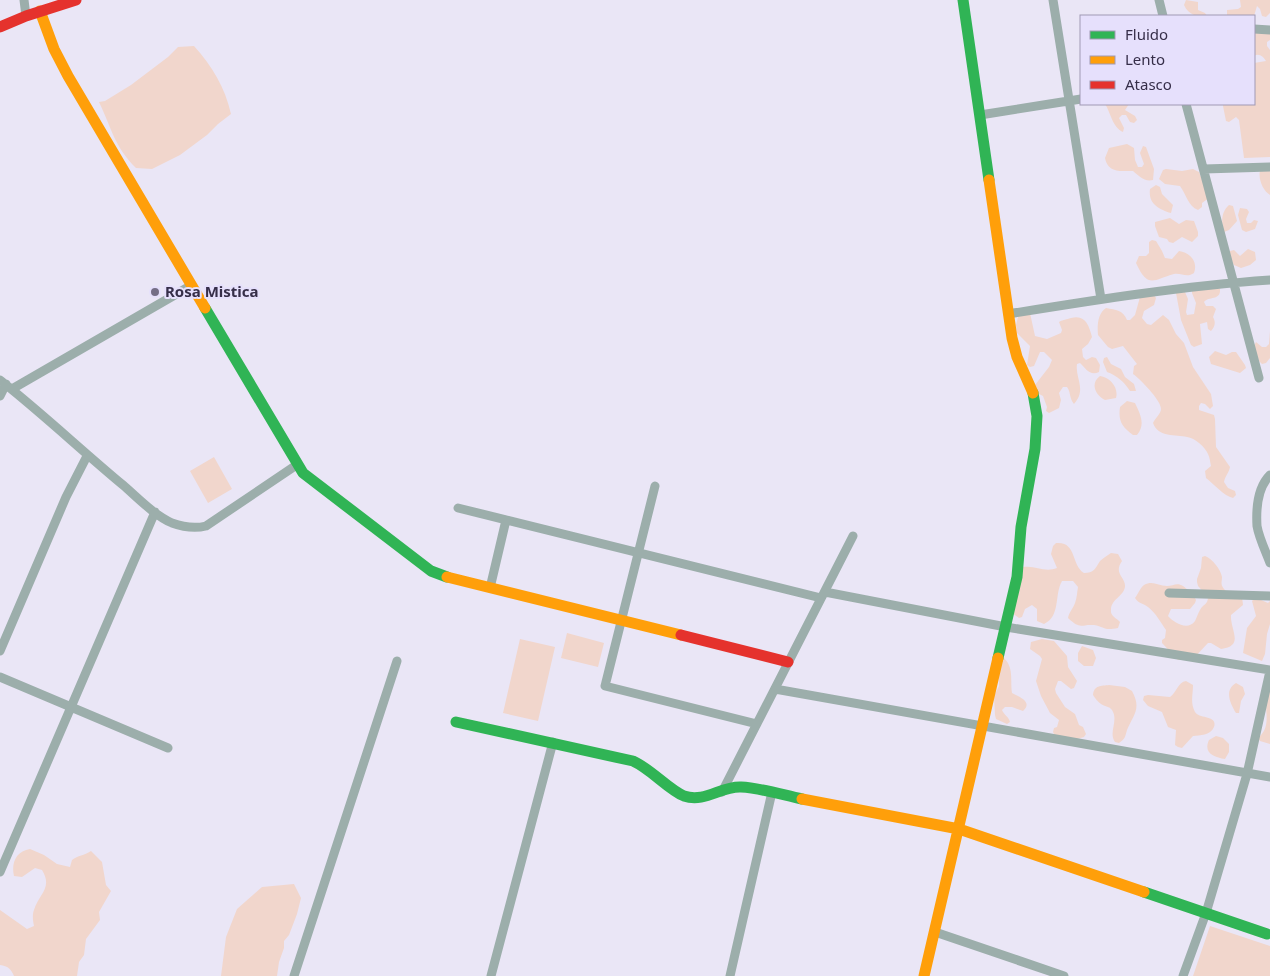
<svg xmlns="http://www.w3.org/2000/svg" width="1270" height="976" viewBox="0 0 1270 976" font-family="'Noto Sans',sans-serif">
	<rect width="100%" height="100%" fill="#eae6f6"/>
	<path fill="#f1d6cc" d="M1186 0 1198 2V10L1205 13 1207 16C1197 16 1189 16 1184 5Z
		M1240 0H1270V13L1266 17 1262 16 1260 9 1257 6 1254 16H1227V10L1238 9 1241 7Z
		M1270 32V40L1267 42V46L1270 50V157L1244 158 1239 120 1236 117 1229 122 1226 121 1223 106V104H1254V63L1266 61C1263 56 1259 53 1254 56V33Z
		M194 46C212 66 225 87 231 114L218 124 207 135 180 155 152 169 136 168C114 146 112 129 99 102L105 101 131 85 168 57 178 47Z
		M1105 104H1129L1125 110 1135 116 1137 120 1134 123 1130 122 1126 115H1122L1119 118 1124 128 1123 132C1112 127 1111 113 1105 104Z
		M1127 144 1134 148 1135 160 1138 167H1142L1144 164 1140 153 1143 146 1146 147 1154 169 1153 180C1144 182 1139 176 1133 171 1120 171 1108 173 1105 158L1109 148Z
		M1166 169 1182 171 1193 169 1199 172 1209 198 1202 203V207L1198 210C1188 206 1186 194 1180 186L1165 184 1159 179 1163 170Z
		M1270 169V195C1263 191 1258 179 1260 171Z
		M1156 185 1160 187 1162 194 1173 205 1171 213C1159 209 1148 204 1150 189Z
		M1229 205 1233 206 1237 221 1229 230 1224 232C1221 223 1221 212 1229 205Z
		M1240 208 1247 209 1249 212 1246 219 1247 223H1251L1254 220 1258 221 1255 229 1246 232 1242 230 1238 215Z
		M1170 218 1179 224 1186 220 1194 221 1198 232V236L1192 242 1182 237 1173 243 1169 242 1167 239 1159 237 1155 226V222Z
		M1152 240 1156 241 1162 251 1165 258 1172 259 1179 251C1191 253 1198 262 1194 273 1187 278 1182 273 1174 274 1153 280 1148 289 1136 263L1139 256H1146L1149 253V242Z
		M1248 249 1255 252 1256 260 1250 265 1241 268 1234 265 1229 255 1230 251 1234 250 1240 256Z
		M1217 287 1220 289C1221 301 1209 296 1204 302L1206 306H1213L1216 309 1213 317C1216 322 1215 327 1211 331L1208 329 1207 322 1200 324 1202 344 1194 347 1191 345 1181 320 1176 293 1185 292 1188 299 1186 312 1187 315 1194 314 1196 303 1192 293V289Z
		M1154 295 1156 298 1154 305 1144 311 1142 318 1147 324 1151 325 1163 315 1169 320 1176 334 1184 343 1193 367 1211 394 1213 406 1210 409 1205 404 1201 403 1199 406V410L1214 415 1215 419 1216 447 1230 467C1229 473 1225 476 1224 482L1228 488 1235 491 1236 495 1233 498C1224 496 1214 484 1206 478L1205 471 1211 466C1210 462 1210 458 1208 454 1205 447 1195 438 1187 437 1176 434 1158 438 1153 423 1155 418 1161 414 1161 409 1161 400 1140 379 1133 374L1134 366 1137 364 1123 346 1112 349 1108 347 1098 335C1097 325 1098 313 1106 308 1116 310 1123 310 1127 320H1130L1135 315 1140 297Z
		M1019 313H1030L1035 336 1047 339 1061 333 1062 330 1059 322C1064 319 1066 320 1071 318 1085 314 1089 325 1092 337L1088 344 1082 349 1083 357 1086 360 1092 357 1096 358 1100 365 1099 372C1090 376 1086 369 1080 363L1077 364C1075 378 1087 390 1074 404 1069 398 1071 392 1067 387H1063L1059 393 1061 400 1059 408 1049 413 1046 411 1047 407 1043 396 1039 394 1035 385 1049 367 1052 360 1044 352H1040L1034 366 1030 367 1027 365 1030 346 1017 333 1016 325Z
		M1270 331V358L1266 363 1262 364 1259 361 1254 346 1256 342 1262 347H1266L1269 344Z
		M1215 351 1226 355 1232 352H1236L1245 365 1246 368 1240 373 1211 364 1209 357Z
		M1107 357 1111 364 1121 369 1125 377 1134 384 1136 391H1130C1124 382 1118 376 1107 372L1103 362 1104 358Z
		M1100 376C1110 377 1119 388 1116 398L1105 400C1095 395 1090 383 1100 376Z
		M1127 401 1135 403C1140 414 1146 424 1137 435H1133C1122 427 1118 421 1120 407Z
		M214 457 232 489 208 503 190 471Z
		M1056 543C1077 541 1071 565 1084 573 1094 573 1095 569 1100 561 1103 558 1107 556 1111 553L1118 554 1122 561C1113 574 1126 577 1125 587 1123 597 1111 599 1111 610 1110 616 1117 618 1120 622L1118 628C1104 631 1105 627 1094 625 1080 624 1081 630 1068 618 1069 612 1073 609 1075 603 1077 598 1077 592 1078 587L1073 581H1062C1054 595 1061 616 1044 624L1037 621V609L1032 605 1025 609 1022 617 1019 618 1012 613 1023 567C1036 565 1044 573 1057 568L1051 554 1053 546Z
		M1205 556C1212 558 1221 570 1222 577 1222 582 1220 584 1224 589 1228 594 1236 595 1242 597L1243 605 1231 615C1230 630 1245 646 1221 649L1211 643H1208L1193 659 1178 660 1162 643V640L1165 638 1166 630C1161 623 1156 613 1148 607 1143 603 1139 604 1135 598 1138 594 1140 588 1144 585 1153 580 1158 586 1167 586 1173 586 1177 582 1183 586 1186 588 1195 597 1196 600L1195 603 1190 609H1171L1168 616C1174 623 1188 631 1195 621 1197 617 1198 613 1200 610 1203 604 1208 605 1208 597L1198 586 1197 582V579L1201 568 1202 557Z
		M1254 599 1261 600 1268 603 1270 601V624L1267 634 1265 654 1262 661 1243 653 1247 628 1256 616 1252 601Z
		M567 633 604 643 598 667 561 658Z
		M520 639 555 647 538 721 503 713Z
		M1042 639 1054 641 1067 656 1068 667 1077 681 1074 688 1071 689 1061 681H1058L1055 689 1056 693 1065 707 1075 714 1079 725 1083 727 1086 734 1084 737 1077 739 1055 736 1053 732 1054 728 1057 727 1059 720 1050 713 1041 696 1036 681 1042 659 1040 656 1030 649 1031 642Z
		M1082 646 1093 650 1096 658 1093 666H1084L1078 661V653Z
		M999 654C1015 665 1010 676 1012 693 1020 697 1033 702 1023 711L1012 707H1005L1002 710C1004 715 1009 717 1010 722L1007 724 996 719 995 715 994 696 999 686Z
		M1186 681 1193 685C1193 695 1190 702 1195 712 1199 719 1218 715 1214 727 1210 736 1200 735 1193 736L1182 748 1178 747 1175 745 1176 730 1168 727 1162 712 1148 706 1143 700 1144 696 1148 695 1170 697C1177 692 1178 682 1186 681Z
		M1236 683 1243 687 1245 694 1241 701 1239 713H1236C1230 703 1224 690 1236 683Z
		M1109 685 1125 687 1132 691C1142 709 1133 715 1127 730 1125 737 1125 739 1119 743L1115 742C1108 732 1119 721 1112 710 1109 706 1106 707 1101 704 1098 702 1095 698 1093 695 1094 685 1101 686 1109 685Z
		M1270 686V744L1260 741 1258 738C1270 728 1266 716 1266 703 1266 697 1269 692 1270 686Z
		M1216 736 1223 738 1229 744V752L1225 759C1214 757 1203 753 1209 740Z
		M30 849 44 855 57 864 70 867 72 860C78 855 84 856 91 851L102 862 106 885 111 891 99 912 100 920 86 939 84 955 79 962 77 976H14C11 969 8 966 0 965V910L27 929 34 926C33 921 32 915 34 910 39 894 53 888 42 870L35 868 22 877 14 876C11 863 16 851 30 849Z
		M294 884 301 898 297 914 289 935 284 941V948L279 962 277 976H221L226 937 237 909 262 887Z
		M1210 926 1270 946V976H1193Z"/>
	<g fill="none" stroke-linecap="round" stroke-linejoin="round">
		<path stroke="#9caeab" stroke-width="9" d="M24 0 26 16
			M1053 0 1101 299
			M1159 0 1163 16
			M1254 29 1270 30
			M1186 104 1259 378
			M980 115 1081 99
			M1204 169 1270 167
			M1008 314C1095 300 1182 286 1270 280
			M0 380C42 413 82 451 123 485 138 498 154 515 172 523 183 527 194 529 206 526L298 464
			M12 389 192 285
			M0 396 6 384
			M1270 475C1258 487 1256 509 1257 526 1259 538 1266 552 1270 563
			M655 486 605 686 757 724
			M458 508 821 598
			M490 588 506 520
			M825 592 1006 627 1270 670
			M1169 593 1270 596
			M0 651 66 497 87 456
			M0 677 168 748
			M775 689 1270 777
			M722 792 853 536
			M0 872 155 512
			M935 932 1064 976
			M294 976 397 661
			M491 976 553 742
			M730 976 772 792
			M1183 976 1206 913 1247 774 1270 671"/>
		<path stroke="#30b455" stroke-width="11" d="M963 0 989 180
			M205 308 303 473 431 571 447 577
			M998 658 1017 577 1021 527 1035 449 1037 416 1033 393
			M456 722 633 761C651 769 669 790 684 796 705 803 721 786 741 787 761 788 783 795 802 799
			M1144 892 1267 934"/>
		<path stroke="#ff9f0a" stroke-width="11" d="M40 11 54 49 68 76 205 308
			M989 180 1012 338 1017 357 1033 393
			M447 577 681 635
			M802 799 959 829 1144 892
			M924 976 998 658"/>
		<path stroke="#e5322d" stroke-width="11" d="M0 27 26 16 76 0
			M681 635 788 662"/>
	</g>
	<circle fill="#756e86" stroke="#e6e0fc" stroke-width="2" cx="155" cy="292" r="5"/>
	<g text-anchor="middle" stroke-width="4" stroke-linejoin="round" paint-order="stroke">
		<g font-size="15" font-weight="bold" fill="#362e49" stroke="#e6e0fc" text-anchor="start">
			<text x="165" y="297">Rosa Mistica</text>
		</g>
	</g>
	<rect x="1080" y="15" width="175" height="90" fill="#e6e0fc" stroke="#a099b4"/>
	<rect x="1090" y="31" width="25" height="8" fill="#30b455" stroke="#a099b4"/>
	<text x="1125" y="40" font-size="15" fill="#362e49">Fluido</text>
	<rect x="1090" y="56" width="25" height="8" fill="#ff9f0a" stroke="#a099b4"/>
	<text x="1125" y="65" font-size="15" fill="#362e49">Lento</text>
	<rect x="1090" y="81" width="25" height="8" fill="#e5322d" stroke="#a099b4"/>
	<text x="1125" y="90" font-size="15" fill="#362e49">Atasco</text>
</svg>
